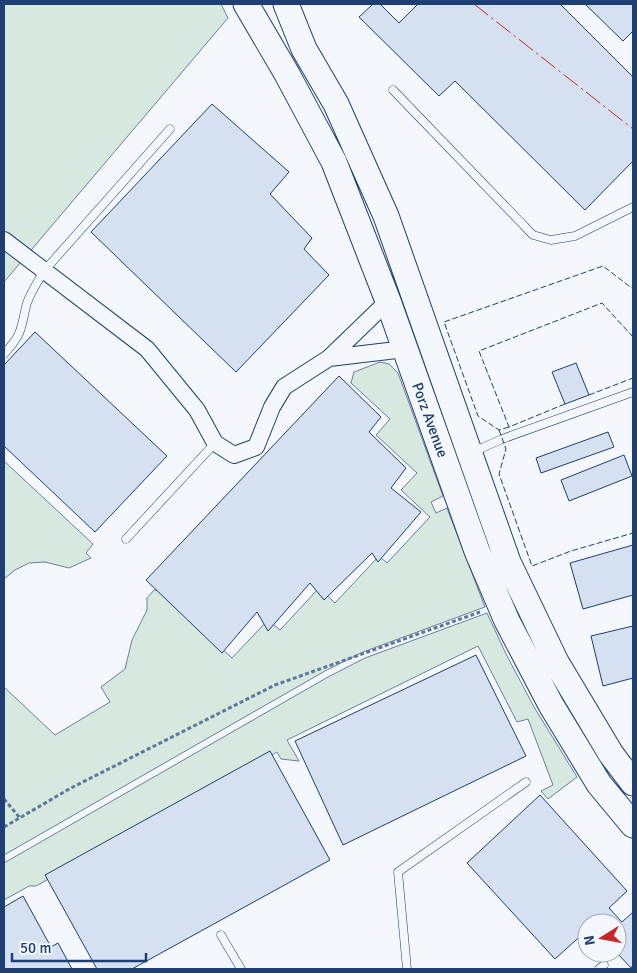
<svg xmlns="http://www.w3.org/2000/svg" width="637" height="973" viewBox="0 0 637 973" font-family="Signika,sans-serif">
	<rect width="100%" height="100%" fill="#f4f7fb"/>
	<path fill="#d7e8df" stroke="#687fa3" d="M4 4H221L228 18 4 282Z
		M380 362 389 364 398 373 443 496 431 502 436 513 447 508 485 607 363 652 325 671 4 855V687L55 735 110 702 101 687 125 669 132 640 147 610V598L155 589 156 591 158 589 232 658 268 620 280 630 319 588 335 603 379 556 387 563 430 517 401 490 417 473 376 435 390 419 351 383 354 372Z
		M4 461 93 544 86 553 91 558 69 568 45 562 29 563 15 570 4 579Z
		M487 613 506 654 534 707 577 777 548 799 541 791 553 785 528 719 517 722 478 646 287 740 299 761 281 759 277 752 36 886H29L4 900V863L328 677 365 658Z"/>
	<path fill="#d5e0f0" stroke="#1d3f73" d="M373 4H380L399 23 418 4H560L633 77V161L585 210 455 81 439 96 359 17Z
		M585 4H633V31L623 41Z
		M212 104 289 172 270 194 312 238 304 249 329 275 236 372 91 232Z
		M35 332 167 456 95 532 4 446V365Z
		M576 363 589 395 565 404 552 372Z
		M339 376 381 417 369 432 406 468 391 488 421 512 378 562 372 553 324 600 310 583 268 631 257 612 222 653 146 580Z
		M608 432 614 447 541 473 536 458Z
		M624 455 632 476 569 501 561 480Z
		M633 545V595L583 609 570 563Z
		M633 626V678L603 686 591 636Z
		M476 655 526 756 343 845 295 741Z
		M270 751 330 860 132 969H97L45 875Z
		M540 795 627 891 609 908 622 922 633 912V965L631 968 617 953V923H599L597 921 594 923H587V930L555 959 467 863Z
		M23 896 51 947 58 943 72 969H4V907Z"/>
	<g fill="none" stroke-linecap="round" stroke-linejoin="round">
		<defs>
			<path id="lane" d="M393 90 533 235 551 240 575 236 633 207
				M4 354C24 332 20 329 27 303 31 292 38 281 44 271L170 129
				M473 452 502 439 633 392
				M126 539 215 443
				M221 935 241 969
				M407 969 398 872 526 782
				M599 969 604 965"/>
			<path id="street" d="M4 240 147 349 197 410 215 443 234 455 256 447 272 407 284 387 329 358 388 301
				M329 358 405 349"/>
			<path id="primary" d="M246 4 287 74 334 162 388 301 477 551 507 621 551 705 599 784 633 825
				M286 4 304 49 336 104 386 216 508 562 556 662 611 754 633 783"/>
		</defs>
		<use href="#lane" stroke="#1d3f73" stroke-width="9"/>
		<use href="#street" stroke="#1d3f73" stroke-width="18"/>
		<use href="#primary" stroke="#1d3f73" stroke-width="27"/>
		<path stroke="#5e769c" stroke-width="3" stroke-dasharray="4 2.5" stroke-linecap="butt" d="M4 799 20 818
			M4 827 71 788 275 685 480 612"/>
		<use href="#lane" stroke="#f4f7fb" stroke-width="8"/>
		<use href="#street" stroke="#f4f7fb" stroke-width="16"/>
		<use href="#primary" stroke="#f4f7fb" stroke-width="25"/>
		<path stroke="#1d3f73" stroke-width="1" stroke-dasharray="6 2.5" stroke-linecap="butt" d="M589 395 633 378
			M565 404 509 427 479 351 602 303 633 337
			M509 427 499 430 478 416 444 322 603 266 633 289
			M499 430 506 449 499 474 532 566 571 551 633 533"/>
		<path stroke="#c62828" stroke-width="1" stroke-dasharray="18 4 2.5 4" stroke-linecap="butt" d="M474 4 633 129"/>
	</g>
	<g text-anchor="middle" stroke-width="4" stroke-linejoin="round" paint-order="stroke">
		<g font-size="15" fill="#1d3f73" stroke="#f4f7fb">
			<text transform="translate(430 420) rotate(70)" y="5">Porz Avenue</text>
		</g>
	</g>
	<rect width="637" height="973" fill="none" stroke="#1d3f73" stroke-width="10"/>
	<g transform="translate(602 938) rotate(259)"><circle r="24" fill="#f4f7fb" stroke="#9eadc5"/>
	<path d="M0-4L9 19L0 12L-9 19Z" fill="#c62828"/>
	<text y="-8" font-size="14" font-weight="bold" text-anchor="middle" fill="#1d3f73">N</text>
	</g>
	<path d="M12 953v8h134v-8" fill="none" stroke="#1d3f73" stroke-width="2.5"/>
	<text x="20" y="953" font-size="15" fill="#1d3f73" stroke="#f4f7fb" stroke-width="4" paint-order="stroke">50 m</text>
</svg>
